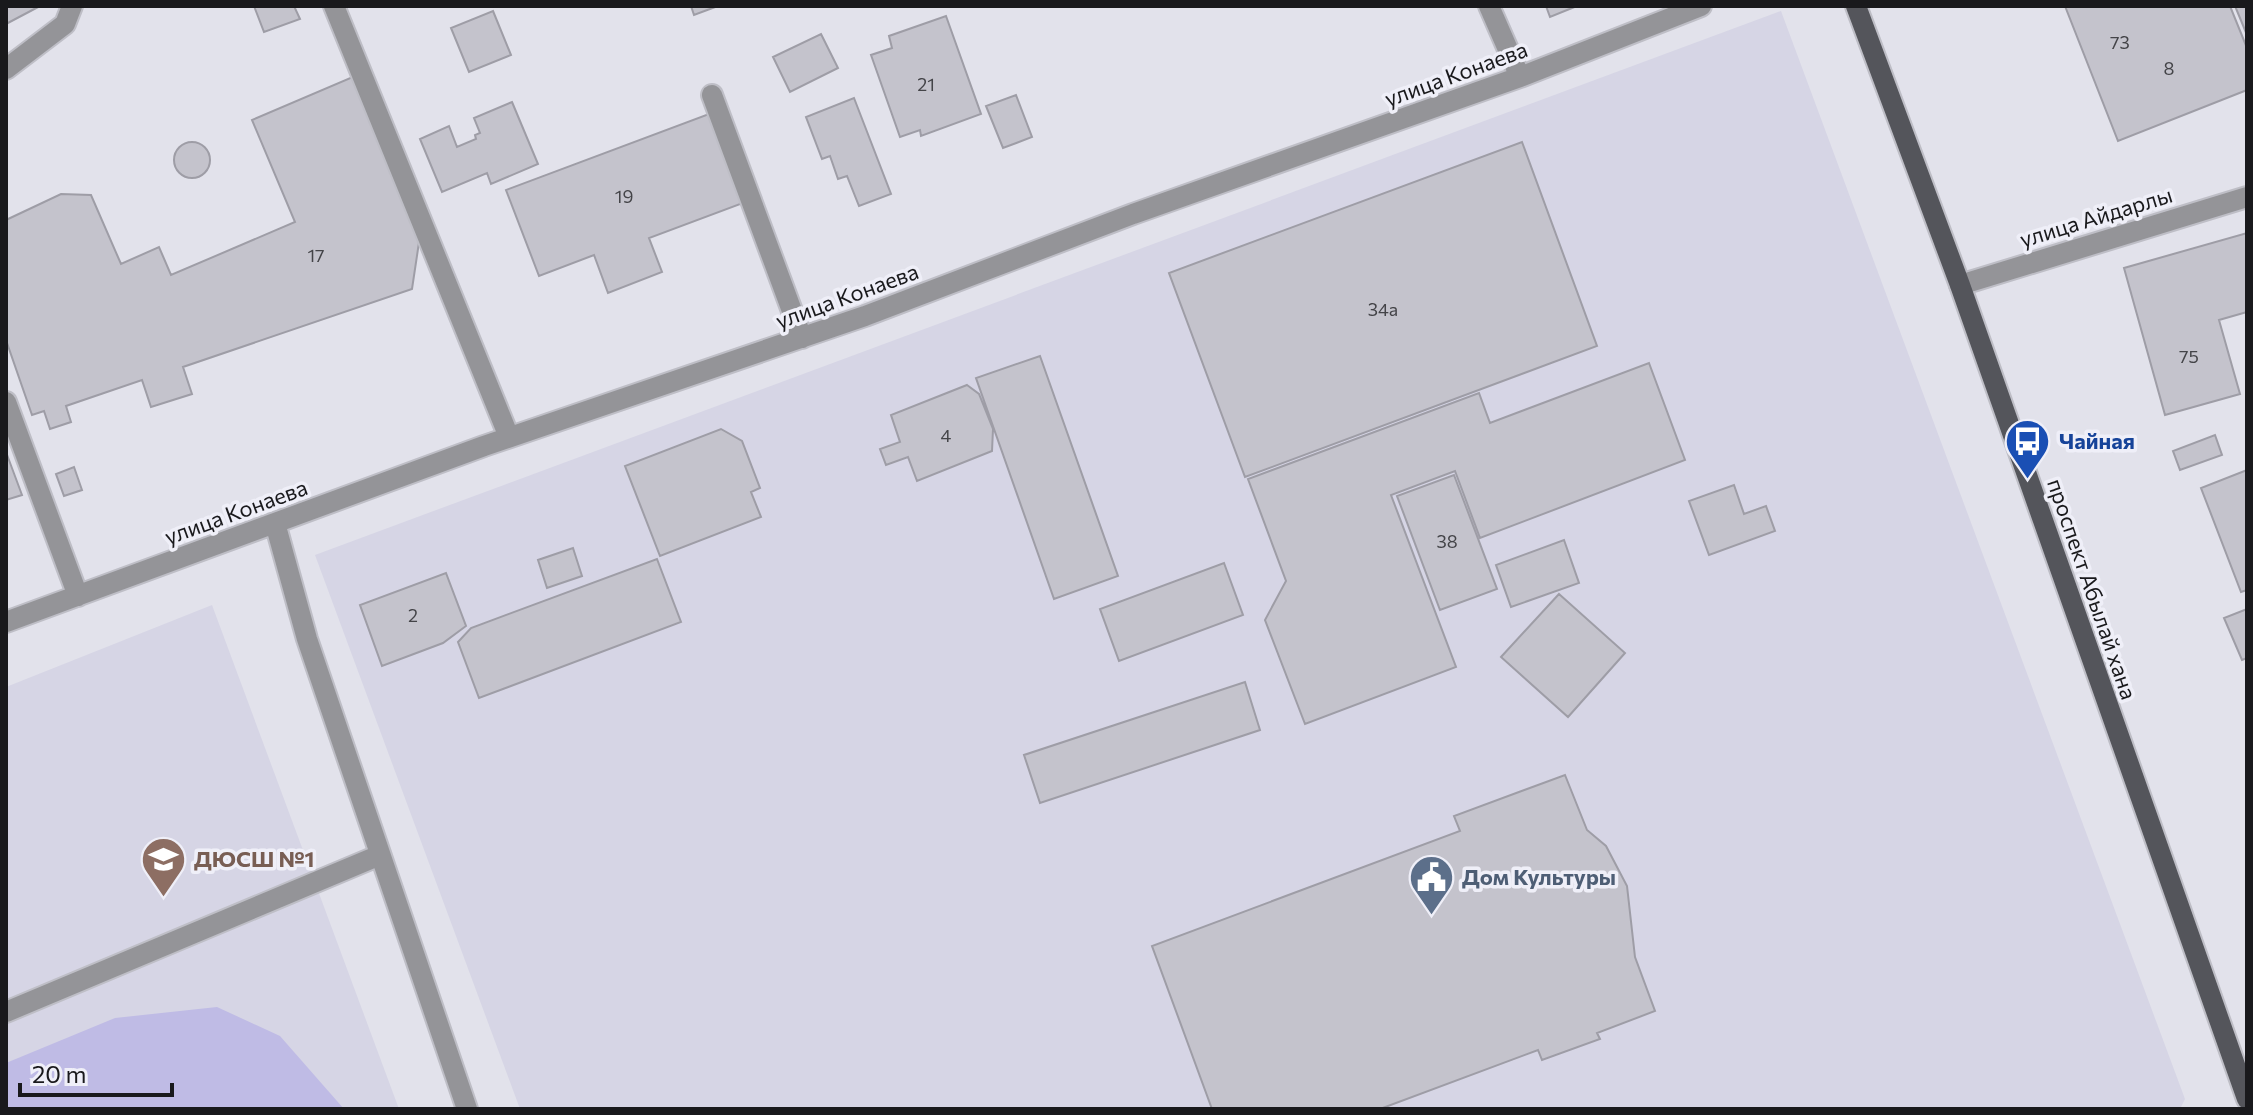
<svg xmlns="http://www.w3.org/2000/svg" width="2253" height="1115" viewBox="0 0 2253 1115" font-family="Commissioner,sans-serif">
	<rect width="100%" height="100%" fill="#e2e2eb"/>
	<path fill="#d6d5e5" d="M1781 11 2185 1099 2180 1109H520L315 555Z
		M212 605 399 1109H6V687Z"/>
	<path fill="#bfbbe5" d="M217 1007 280 1036 344 1109H6V1063L115 1018Z"/>
	<path fill="#c4c3cc" stroke="#9e9da6" stroke-width="2" d="M6 6H40L6 24Z
		M254 6H294L300 19 264 32Z
		M691 6H718L694 15Z
		M1546 6H1577L1550 17Z
		M2065 6H2230L2247 48V90L2118 141Z
		M2235 6H2247V35Z
		M493 11 511 55 469 72 451 28Z
		M946 16 981 114 921 136 920 130 900 137 871 55 892 48 889 36Z
		M821 34 838 68 790 92 773 57Z
		M355 76 421 229 412 289 183 367 192 394 151 407 142 380 66 406 71 422 50 429 44 411 32 415 6 340V220L61 194 91 195 121 264 159 247 171 275 295 222 252 120Z
		M1016 95 1032 137 1003 148 986 106Z
		M854 98 891 194 859 206 847 176 838 179 830 156 822 159 806 117Z
		M512 102 538 164 491 184 487 173 442 192 420 139 449 126 457 147 476 139 475 135 480 133 474 118Z
		M709 114 743 203 649 238 662 272 608 293 594 255 539 276 506 190Z
		M1522 142 1597 346 1245 477 1169 273Z
		M174 160a18 18 0 1 1 36 0a18 18 0 1 1-36 0Z
		M2247 233V312L2219 320 2240 394 2165 415 2124 268Z
		M1040 356 1118 576 1054 599 976 378Z
		M1649 363 1685 460 1480 538 1455 471 1391 495 1456 667 1305 724 1265 620 1286 581 1248 479 1479 393 1490 423Z
		M967 385 979 394 993 429 992 451 917 481 908 457 886 465 880 449 900 442 891 415Z
		M721 429 742 441 760 488 751 492 761 517 660 556 625 466Z
		M2215 435 2222 455 2180 470 2173 451Z
		M6 452 22 495 6 500Z
		M74 467 82 490 64 496 56 474Z
		M2247 470V590L2241 592 2201 488Z
		M1454 475 1497 589 1440 610 1397 496Z
		M1734 485 1744 514 1766 506 1775 531 1709 555 1689 501Z
		M1564 540 1579 583 1511 607 1496 565Z
		M573 548 582 576 547 588 538 560Z
		M657 559 681 622 479 698 458 642 471 628Z
		M1224 563 1243 615 1119 661 1100 609Z
		M446 573 466 626 443 643 382 666 360 605Z
		M1559 594 1625 653 1568 717 1501 657Z
		M2247 609V658L2242 660 2224 618Z
		M1245 682 1260 730 1040 803 1024 755Z
		M1565 775 1587 830 1606 846 1627 886 1635 957 1655 1011 1597 1033 1600 1039 1542 1060 1538 1050 1380 1109H1212L1152 946 1460 831 1454 816Z"/>
	<g fill="none" stroke-linecap="round" stroke-linejoin="round">
		<defs>
			<path id="minor" d="M334 6 509 437
				M1489 6 1520 77
				M6 69 65 24 72 6
				M712 95 802 338
				M1960 285 2247 197
				M6 402 78 596
				M275 523 307 639 467 1109
				M6 622 484 446 865 316 1133 214 1520 77 1701 6
				M6 1012 380 855"/>
			<path id="major" d="M1856 6 1960 285 2247 1099"/>
		</defs>
		<use href="#minor" stroke="#bebec6" stroke-width="24"/>
		<use href="#major" stroke="#bebec6" stroke-width="24"/>
		<use href="#minor" stroke="#949498" stroke-width="20"/>
		<use href="#major" stroke="#54555b" stroke-width="20"/>
	</g>
	<defs>
		<symbol id="bus-pin" viewBox="-11 -11 22 30"><path d="M0 17L-7.5 6A9.5 9.5 0 1 1 7.5 6Z" fill="#1a4fb4" stroke="#efeff8"/><path d="M-5-6H5V4H4V6H2V4H-2V6H-4V4H-5ZM-3.5-4V0h7V-4ZM-3.5 1.2v1.5H-2V1.2ZM2 1.2v1.5H3.5V1.2Z" fill="#fff"/></symbol>
		<symbol id="school-pin" viewBox="-11 -11 22 30"><path d="M0 17L-7.5 6A9.5 9.5 0 1 1 7.5 6Z" fill="#8d6e63" stroke="#efeff8"/><path d="M0-5L7-2L0 1L-7-2ZM-4 1L0 2.5L4 1V4Q0 6-4 4Z" fill="#fff"/></symbol>
		<symbol id="civic-pin" viewBox="-11 -11 22 30"><path d="M0 17L-7.5 6A9.5 9.5 0 1 1 7.5 6Z" fill="#5c6f8a" stroke="#efeff8"/><path d="M-.6-6.5H3V-4.5H.6V-3L4-1V1h2V6H-6V1h2V-1L-.6-3ZM-1.2 2.5V6h2.4V2.5Z" fill="#fff"/></symbol>
	</defs>
	<g fill-rule="evenodd">
		<use href="#bus-pin" x="2002" y="416" width="51" height="69"/>
		<use href="#school-pin" x="138" y="834" width="51" height="69"/>
		<use href="#civic-pin" x="1406" y="852" width="51" height="69"/>
	</g>
	<g text-anchor="middle" stroke-width="7" stroke-linejoin="round" paint-order="stroke">
		<g font-size="18" fill="#444448">
			<text x="2120" y="49">73</text>
			<text x="2169" y="75">8</text>
			<text x="926" y="91">21</text>
			<text x="624" y="203">19</text>
			<text x="316" y="262">17</text>
			<text x="1383" y="316">34а</text>
			<text x="2189" y="363">75</text>
			<text x="946" y="442">4</text>
			<text x="1447" y="548">38</text>
			<text x="413" y="622">2</text>
		</g>
		<g font-size="22" fill="#19191c" stroke="#efeff8">
			<text transform="translate(1456 74) rotate(-20)" y="8">улица Конаева</text>
			<text transform="translate(2096 217) rotate(-17)" y="8">улица Айдарлы</text>
			<text transform="translate(847 296) rotate(-20)" y="8">улица Конаева</text>
			<text transform="translate(236 512) rotate(-20)" y="8">улица Конаева</text>
			<text transform="translate(2092 589) rotate(71)" y="8">проспект Абылай хана</text>
		</g>
		<g font-size="22" font-weight="bold" fill="#164399" stroke="#efeff8" text-anchor="start">
			<text x="2059" y="449">Чайная</text>
		</g>
		<g font-size="22" font-weight="bold" fill="#785e54" stroke="#efeff8" text-anchor="start">
			<text x="194" y="867">ДЮСШ №1</text>
		</g>
		<g font-size="22" font-weight="bold" fill="#4e5e75" stroke="#efeff8" text-anchor="start">
			<text x="1462" y="885">Дом Культуры</text>
		</g>
	</g>
	<rect width="2253" height="1115" fill="none" stroke="#19191c" stroke-width="16"/>
	<path d="M20 1083v12h152v-12" fill="none" stroke="#19191c" stroke-width="4"/>
	<text x="32" y="1083" font-size="24" fill="#19191c" stroke="#efeff8" stroke-width="6" paint-order="stroke">20 m</text>
</svg>
